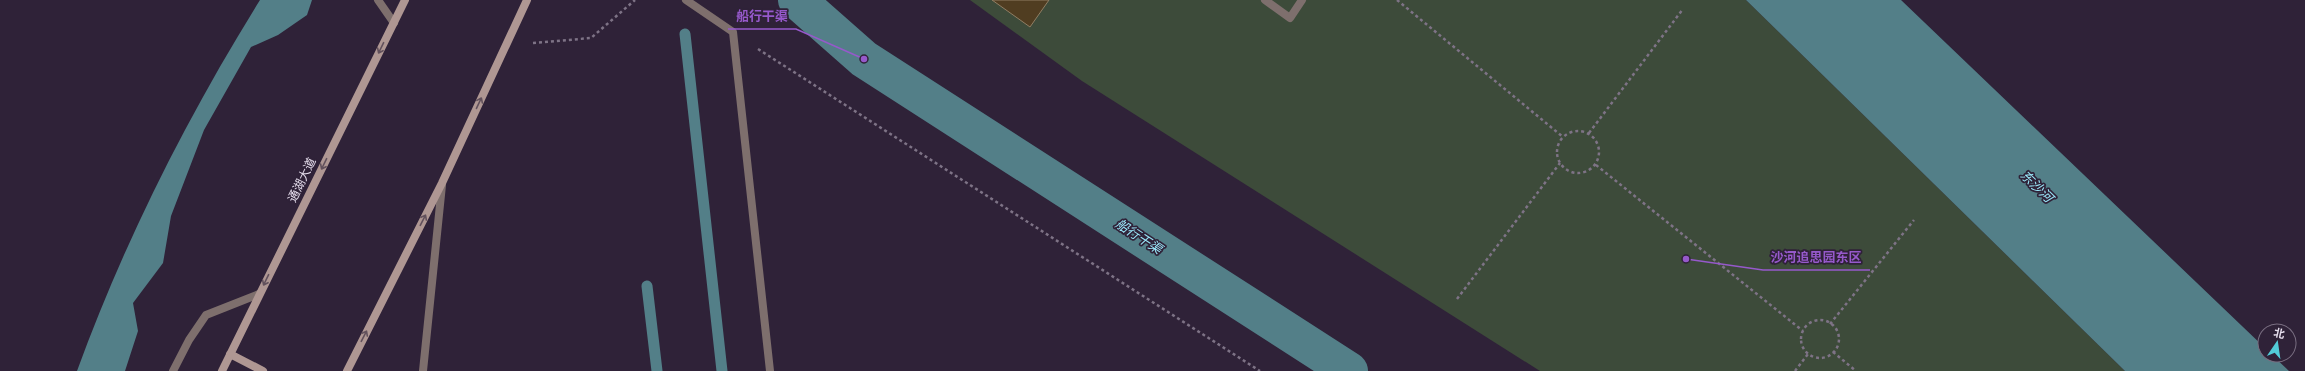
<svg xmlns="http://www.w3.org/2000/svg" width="2305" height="371" viewBox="0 0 2305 371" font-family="Mulish,'Noto Sans SC',sans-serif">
	<rect width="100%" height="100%" fill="#2f2238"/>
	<path fill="#3d4b3a" d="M970 0H1746L2125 371H1540L1082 81Z"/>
	<path fill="#537f88" d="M260 0H312L307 15 278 35 251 47 204 130 171 216 163 263 133 303 138 331 125 371H77C124 242 187 117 260 0Z
		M1746 0H1901L2265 348V355H2272L2289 371H2125Z"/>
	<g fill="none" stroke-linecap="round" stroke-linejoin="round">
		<path stroke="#537f88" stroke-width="11" d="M685 34 722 371
			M647 286 657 371"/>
		<path stroke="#537f88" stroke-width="38" d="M797 0 864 59 1349 371"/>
	</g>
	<path fill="#503d21" stroke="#907e64" d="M992 0H1049L1030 27Z"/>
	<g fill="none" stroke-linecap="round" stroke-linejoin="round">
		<path stroke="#7e7386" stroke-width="2.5" stroke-dasharray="3 3" stroke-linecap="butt" d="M1397 0 1563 137
			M533 43 591 38 635 0
			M758 49 1260 371
			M1557 152a21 21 0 1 1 42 0a21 21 0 1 1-42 0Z
			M1589 133 1683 9
			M1596 165 1803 331
			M1457 299 1560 163
			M1801 339a19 19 0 1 1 38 0a19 19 0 1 1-38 0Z
			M1830 324 1914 220
			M1833 352 1856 371
			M1795 371 1808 354"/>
		<path stroke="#7e6f6d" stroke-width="8" d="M378 0 394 23
			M1265 0 1290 18 1302 0
			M173 371 189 340 206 315 259 294
			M423 371 442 185"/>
		<path stroke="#7e6f6d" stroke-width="8" d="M686 0 733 32 770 371"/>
		<path stroke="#af9793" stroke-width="8" d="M230 354 263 371
			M222 371 405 0
			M347 371 442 183 527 0"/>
	</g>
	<defs><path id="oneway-shaft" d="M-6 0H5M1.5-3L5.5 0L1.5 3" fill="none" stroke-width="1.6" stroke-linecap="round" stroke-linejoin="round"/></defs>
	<g stroke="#62515c">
		<use href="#oneway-shaft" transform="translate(381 48) rotate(116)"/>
		<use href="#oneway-shaft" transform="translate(479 103) rotate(-65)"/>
		<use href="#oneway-shaft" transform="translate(324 164) rotate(116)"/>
		<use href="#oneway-shaft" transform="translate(423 220) rotate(-63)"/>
		<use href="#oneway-shaft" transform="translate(266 280) rotate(116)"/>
		<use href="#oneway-shaft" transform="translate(364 336) rotate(-63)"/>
	</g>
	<g text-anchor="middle" stroke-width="3.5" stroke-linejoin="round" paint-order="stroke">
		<g font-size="12" fill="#e7dfee" stroke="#2f2238">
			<text transform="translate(302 180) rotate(-64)" y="4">通湖大道</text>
		</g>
		<g font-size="13" font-style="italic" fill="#9be9fb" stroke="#2f2238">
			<text transform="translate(2037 186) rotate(44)" y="5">东沙河</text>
			<text transform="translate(1139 236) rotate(33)" y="5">船行干渠</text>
		</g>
	</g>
	<path fill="none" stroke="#9659cb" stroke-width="1.5" d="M864 59L796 29H728M1686 259L1763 270H1870"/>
	<g fill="#9659cb" stroke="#2f2238" stroke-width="1.5">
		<circle cx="864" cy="59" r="4"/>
		<circle cx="1686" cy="259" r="4"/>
	</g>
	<g font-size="13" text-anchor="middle" font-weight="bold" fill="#9659cb" stroke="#2f2238" stroke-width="3.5" stroke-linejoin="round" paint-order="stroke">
		<text x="762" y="21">船行干渠</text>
		<text x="1816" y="262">沙河追思园东区</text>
	</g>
	<g transform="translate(2277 343) rotate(13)"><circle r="19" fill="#2f2238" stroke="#796e81"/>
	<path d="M0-3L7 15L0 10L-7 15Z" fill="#52cbd8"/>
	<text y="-6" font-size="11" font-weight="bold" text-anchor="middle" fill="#e7dfee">北</text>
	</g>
</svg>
